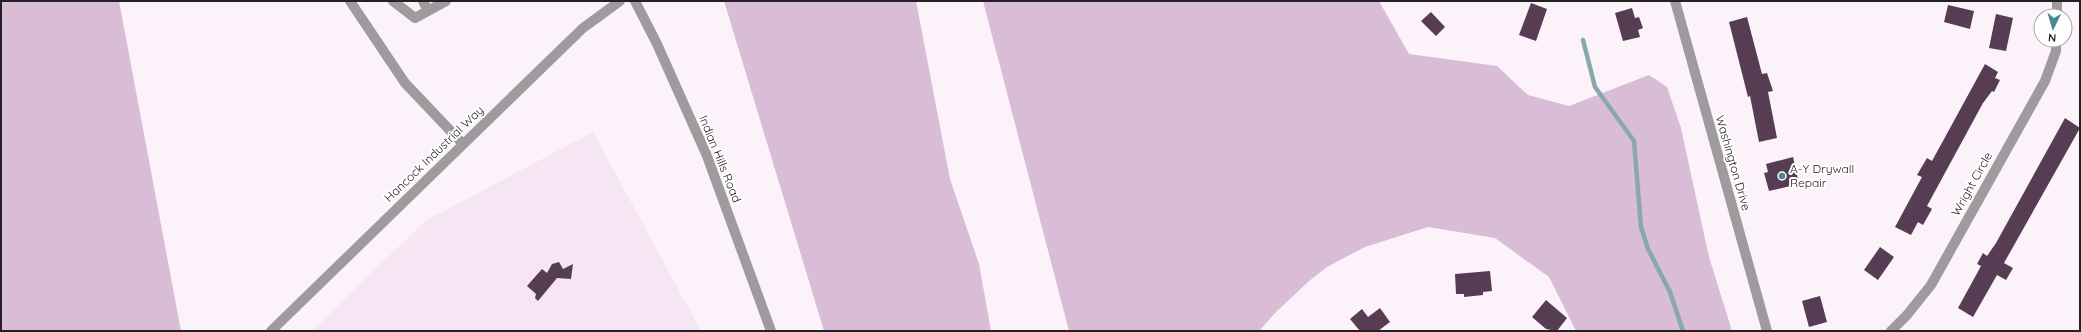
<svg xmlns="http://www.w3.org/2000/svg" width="2081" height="332" viewBox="0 0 2081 332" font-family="Quicksand,sans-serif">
	<rect width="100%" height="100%" fill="#fcf2fa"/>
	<path fill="#f6e6f4" d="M593 132 701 331H312L425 221Z"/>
	<path fill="#d9bcd6" d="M1 1H119L181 331H1Z
		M724 1H916L950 179 979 264 991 331H824Z
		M983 1H1379L1409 54 1497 66 1528 95 1569 106 1649 75 1667 87 1681 128 1709 257 1732 331H1576L1549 277 1495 238 1428 227 1365 247 1327 267 1309 281 1275 313 1259 331H1069Z"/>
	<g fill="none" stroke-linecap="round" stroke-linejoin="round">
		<path stroke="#89a8ad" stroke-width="4.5" d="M1583 40 1595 87 1634 141 1641 227 1648 249 1670 292 1683 331"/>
	</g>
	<path fill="#563d54" d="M1531 3 1547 9 1536 41 1519 35Z
		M1948 5 1974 11 1970 29 1944 22Z
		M1632 8 1635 18 1639 17 1643 28 1638 30 1640 37 1623 41 1615 13Z
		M1431 12 1445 27 1436 36 1421 21Z
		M1996 14 2013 18 2006 51 1989 48Z
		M1747 17 1762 74 1767 73 1773 91 1768 92 1777 138 1759 142 1750 96 1748 97 1729 22Z
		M1985 64 1998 72 1995 78 2000 80 1994 92 1992 91 1983 103 1927 206 1932 209 1923 225 1918 222 1911 235 1895 227 1922 177 1917 175 1927 158 1932 161Z
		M2065 118 2080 128 2004 263 2013 268 2006 280 1997 275 1973 317 1958 308 1981 266 1977 264 1983 253 1987 256 1996 243Z
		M1793 157 1799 184 1769 191 1764 173 1768 172 1766 164Z
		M1880 247 1894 257 1878 280 1864 270Z
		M559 262 563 269 573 264 571 279 557 278 538 301 535 298 536 294 527 286 542 269 547 273 552 264Z
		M1490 271 1492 291 1483 292V295L1464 297V294H1456L1455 274Z
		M1820 296 1827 322 1809 327 1802 301Z
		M1546 300 1567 318 1557 331 1546 329 1532 317Z
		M1380 308 1390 322 1378 331H1360L1350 319 1362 309 1368 317Z"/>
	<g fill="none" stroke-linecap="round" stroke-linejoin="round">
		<path stroke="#9e9a9d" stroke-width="10" d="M350 1 405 83 463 144
			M393 1 415 18 446 1
			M423 1 428 11
			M635 1 657 44 707 156 771 331
			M1675 1 1767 331
			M2057 16V1
			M271 331 583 28 620 1
			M1891 331 1907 315 1931 285 2045 81 2056 51V40"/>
	</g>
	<circle fill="#438a92" stroke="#fff" stroke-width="1.5" cx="1782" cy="176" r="4"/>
	<g text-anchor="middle" stroke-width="4" stroke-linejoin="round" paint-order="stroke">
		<g font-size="12" fill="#242024" stroke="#fff">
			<text transform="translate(434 154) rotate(-44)" y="4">Hancock Industrial Way</text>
			<text transform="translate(720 159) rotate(68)" y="4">Indian Hills Road</text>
			<text transform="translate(1733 163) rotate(74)" y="4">Washington Drive</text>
			<text transform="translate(1972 184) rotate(-61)" y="4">Wright Circle</text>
		</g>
		<g font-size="12" fill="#242024" stroke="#fff" text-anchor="start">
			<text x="1790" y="173">A-Y Drywall<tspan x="1790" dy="14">Repair</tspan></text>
		</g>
	</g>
	<rect width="2081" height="332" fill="none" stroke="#242024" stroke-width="4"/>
	<g transform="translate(2053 28) rotate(185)"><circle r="19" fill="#ffffff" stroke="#a7a6a7"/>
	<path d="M0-3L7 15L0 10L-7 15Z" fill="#438a92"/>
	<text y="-6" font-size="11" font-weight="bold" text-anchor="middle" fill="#242024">N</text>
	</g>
</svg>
